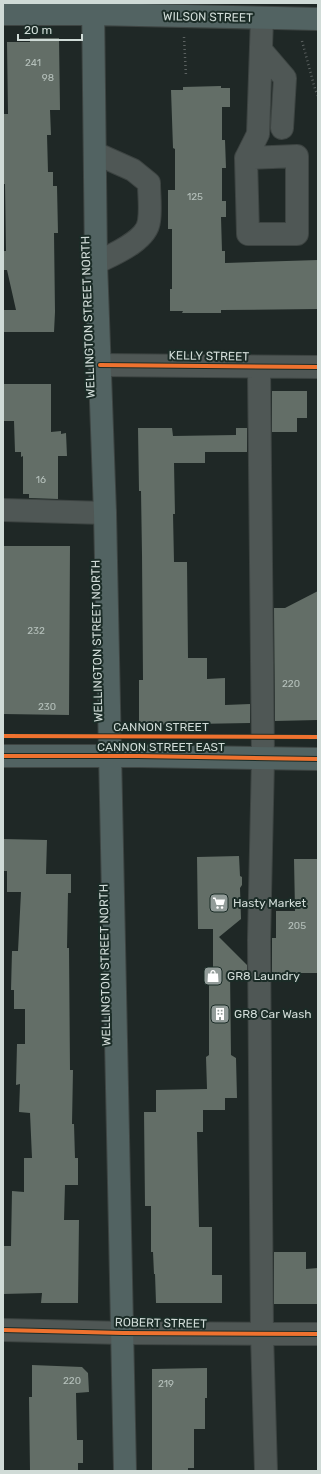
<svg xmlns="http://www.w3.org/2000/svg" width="321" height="1474" viewBox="0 0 321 1474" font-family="Rubik,sans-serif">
	<rect width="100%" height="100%" fill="#1f2826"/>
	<path fill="#636e67" d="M30 38H59L60 110H50L51 135H47L48 172H53V186H57L58 233H54L55 312 54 332H3V310H16L7 270H3V251H6L5 184H3V114H8L7 42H30Z
		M221 86V88H230V107H222V140H225L226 168H222V201H226V217H221L222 251H225V263L318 260V309L221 310V313H182L183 311H170V289H172V229H168V190H175V149L173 148 171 90H183V87Z
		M3 384H51V432L61 431V434L66 433 67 456H58V499L29 498V494H23V456L21 457V452H15L14 421H3Z
		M272 391H307V418H297V432H272Z
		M138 428H172L173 436 236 435V428H247V452H205V463H174L175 514H173L174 562H187L188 658H207V679L225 678V705L250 704V723L139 725V680H143L142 555 141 491H139Z
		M3 546H70L69 715 3 714Z
		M318 591V720L275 721 274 608H285Z
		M3 839 47 840 46 874H71V893H68L67 948H69L70 1070H73L72 1124H74L75 1158H78V1185H65L64 1220H79L78 1303H41L42 1293 3 1294V1246H11L12 1191 24 1192V1158H32L30 1113 19 1112 20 1084 16 1085 17 1044H25V1009H14V990H11L12 951H18L21 892H7V871H3Z
		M239 856 240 876 242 877V885L240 888 241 919 219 937 247 965V971H230L231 1055 236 1058 237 1098H225V1110H203V1132H197L199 1227H212V1275H222V1303H156L155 1274H154L153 1252H151V1206H145L144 1112H156V1090L207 1089 206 1057 209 1055V973H213V929H198L197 857Z
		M294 859H318V973H272V938H276V911H295Z
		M274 1252H306V1269L318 1268V1304H274Z
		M32 1365 82 1367 88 1373 89 1392 76 1393 77 1440H83V1463H78V1471H30L29 1397H32Z
		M207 1368V1398H205V1429H194V1468H188V1471H152V1369Z"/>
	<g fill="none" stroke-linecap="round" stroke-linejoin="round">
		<defs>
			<path id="minor" d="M261 50 285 78 282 128
				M95 153 133 170 149 183C149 195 151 209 149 221 147 241 112 255 96 263
				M246 158 297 156V234H248L246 158 258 134 262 18
				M100 365 318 367
				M259 367 263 759 259 940 262 1334 266 1471
				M3 510 105 513
				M3 1330 123 1333 318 1334"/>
			<path id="major" d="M93 3 96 263 105 513 125 1471
				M3 14H93L318 19
				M3 756H138L318 759"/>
		</defs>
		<use href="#minor" stroke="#3d4442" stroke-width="24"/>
		<use href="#major" stroke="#3d4442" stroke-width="24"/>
		<path stroke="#5b6160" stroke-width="2.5" stroke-dasharray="1 3" stroke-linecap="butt" d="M184 37 186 76
			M302 41 315 89 318 96"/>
		<use href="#minor" stroke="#4f5755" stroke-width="22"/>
		<use href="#major" stroke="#526362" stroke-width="22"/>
		<defs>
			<path id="cycleway" d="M100 365 318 367
				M3 736 318 737
				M3 756H138L318 759
				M3 1330 123 1333 318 1334"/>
		</defs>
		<use href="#cycleway" stroke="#1b2c27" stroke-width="6"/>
		<use href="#cycleway" stroke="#ef722f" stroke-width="4"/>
	</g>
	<defs>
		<symbol id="supermarket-square" viewBox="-11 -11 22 22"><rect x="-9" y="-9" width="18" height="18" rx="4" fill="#929c99" stroke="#1b2c27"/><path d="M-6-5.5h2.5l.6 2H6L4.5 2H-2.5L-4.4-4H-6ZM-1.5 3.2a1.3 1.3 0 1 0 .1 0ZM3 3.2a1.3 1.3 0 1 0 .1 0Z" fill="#fff"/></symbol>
		<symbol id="shop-square" viewBox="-11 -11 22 22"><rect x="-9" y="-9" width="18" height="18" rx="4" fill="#929c99" stroke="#1b2c27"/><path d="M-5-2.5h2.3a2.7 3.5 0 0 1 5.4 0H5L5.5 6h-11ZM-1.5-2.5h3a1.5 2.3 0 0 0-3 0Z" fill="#fff"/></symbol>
		<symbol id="building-square" viewBox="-11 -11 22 22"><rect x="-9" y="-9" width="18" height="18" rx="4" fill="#929c99" stroke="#1b2c27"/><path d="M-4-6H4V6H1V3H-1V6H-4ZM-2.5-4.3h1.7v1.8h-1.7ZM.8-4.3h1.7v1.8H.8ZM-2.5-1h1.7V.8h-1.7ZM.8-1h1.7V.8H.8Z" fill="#fff"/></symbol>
	</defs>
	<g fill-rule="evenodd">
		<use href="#supermarket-square" x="208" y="892" width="22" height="22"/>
		<use href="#shop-square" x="202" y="965" width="22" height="22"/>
		<use href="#building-square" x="209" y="1003" width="22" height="22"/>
	</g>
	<g text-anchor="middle" stroke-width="4" stroke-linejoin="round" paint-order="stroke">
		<g font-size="10" fill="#b5c0bb">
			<text x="33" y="66">241</text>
			<text x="48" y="81">98</text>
			<text x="195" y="200">125</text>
			<text x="41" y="483">16</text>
			<text x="36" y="634">232</text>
			<text x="291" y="687">220</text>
			<text x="47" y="710">230</text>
			<text x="297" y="929">205</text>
			<text x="72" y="1384">220</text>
			<text x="166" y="1387">219</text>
		</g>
		<g font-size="12" fill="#d0dbd7" stroke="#1b2c27">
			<text transform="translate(208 17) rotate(1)" y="4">WILSON STREET</text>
			<text transform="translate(88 317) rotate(-92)" y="4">WELLINGTON STREET NORTH</text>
			<text transform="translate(209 356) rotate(1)" y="4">KELLY STREET</text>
			<text transform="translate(97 641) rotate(-91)" y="4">WELLINGTON STREET NORTH</text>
			<text x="161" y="731">CANNON STREET</text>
			<text x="161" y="751">CANNON STREET EAST</text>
			<text transform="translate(105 965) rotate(-91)" y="4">WELLINGTON STREET NORTH</text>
			<text transform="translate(161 1323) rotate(1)" y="4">ROBERT STREET</text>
		</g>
		<g font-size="12" fill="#d0dbd7" stroke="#1b2c27" text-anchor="start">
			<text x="233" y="907">Hasty Market</text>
			<text x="227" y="980">GR8 Laundry</text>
			<text x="234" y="1018">GR8 Car Wash</text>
		</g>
	</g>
	<rect width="321" height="1474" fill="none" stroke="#d0dbd7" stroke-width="8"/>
	<path d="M18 34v6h64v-6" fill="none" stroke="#d0dbd7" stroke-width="2"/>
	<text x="24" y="34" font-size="12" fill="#d0dbd7" stroke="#1b2c27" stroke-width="3" paint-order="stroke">20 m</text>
</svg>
